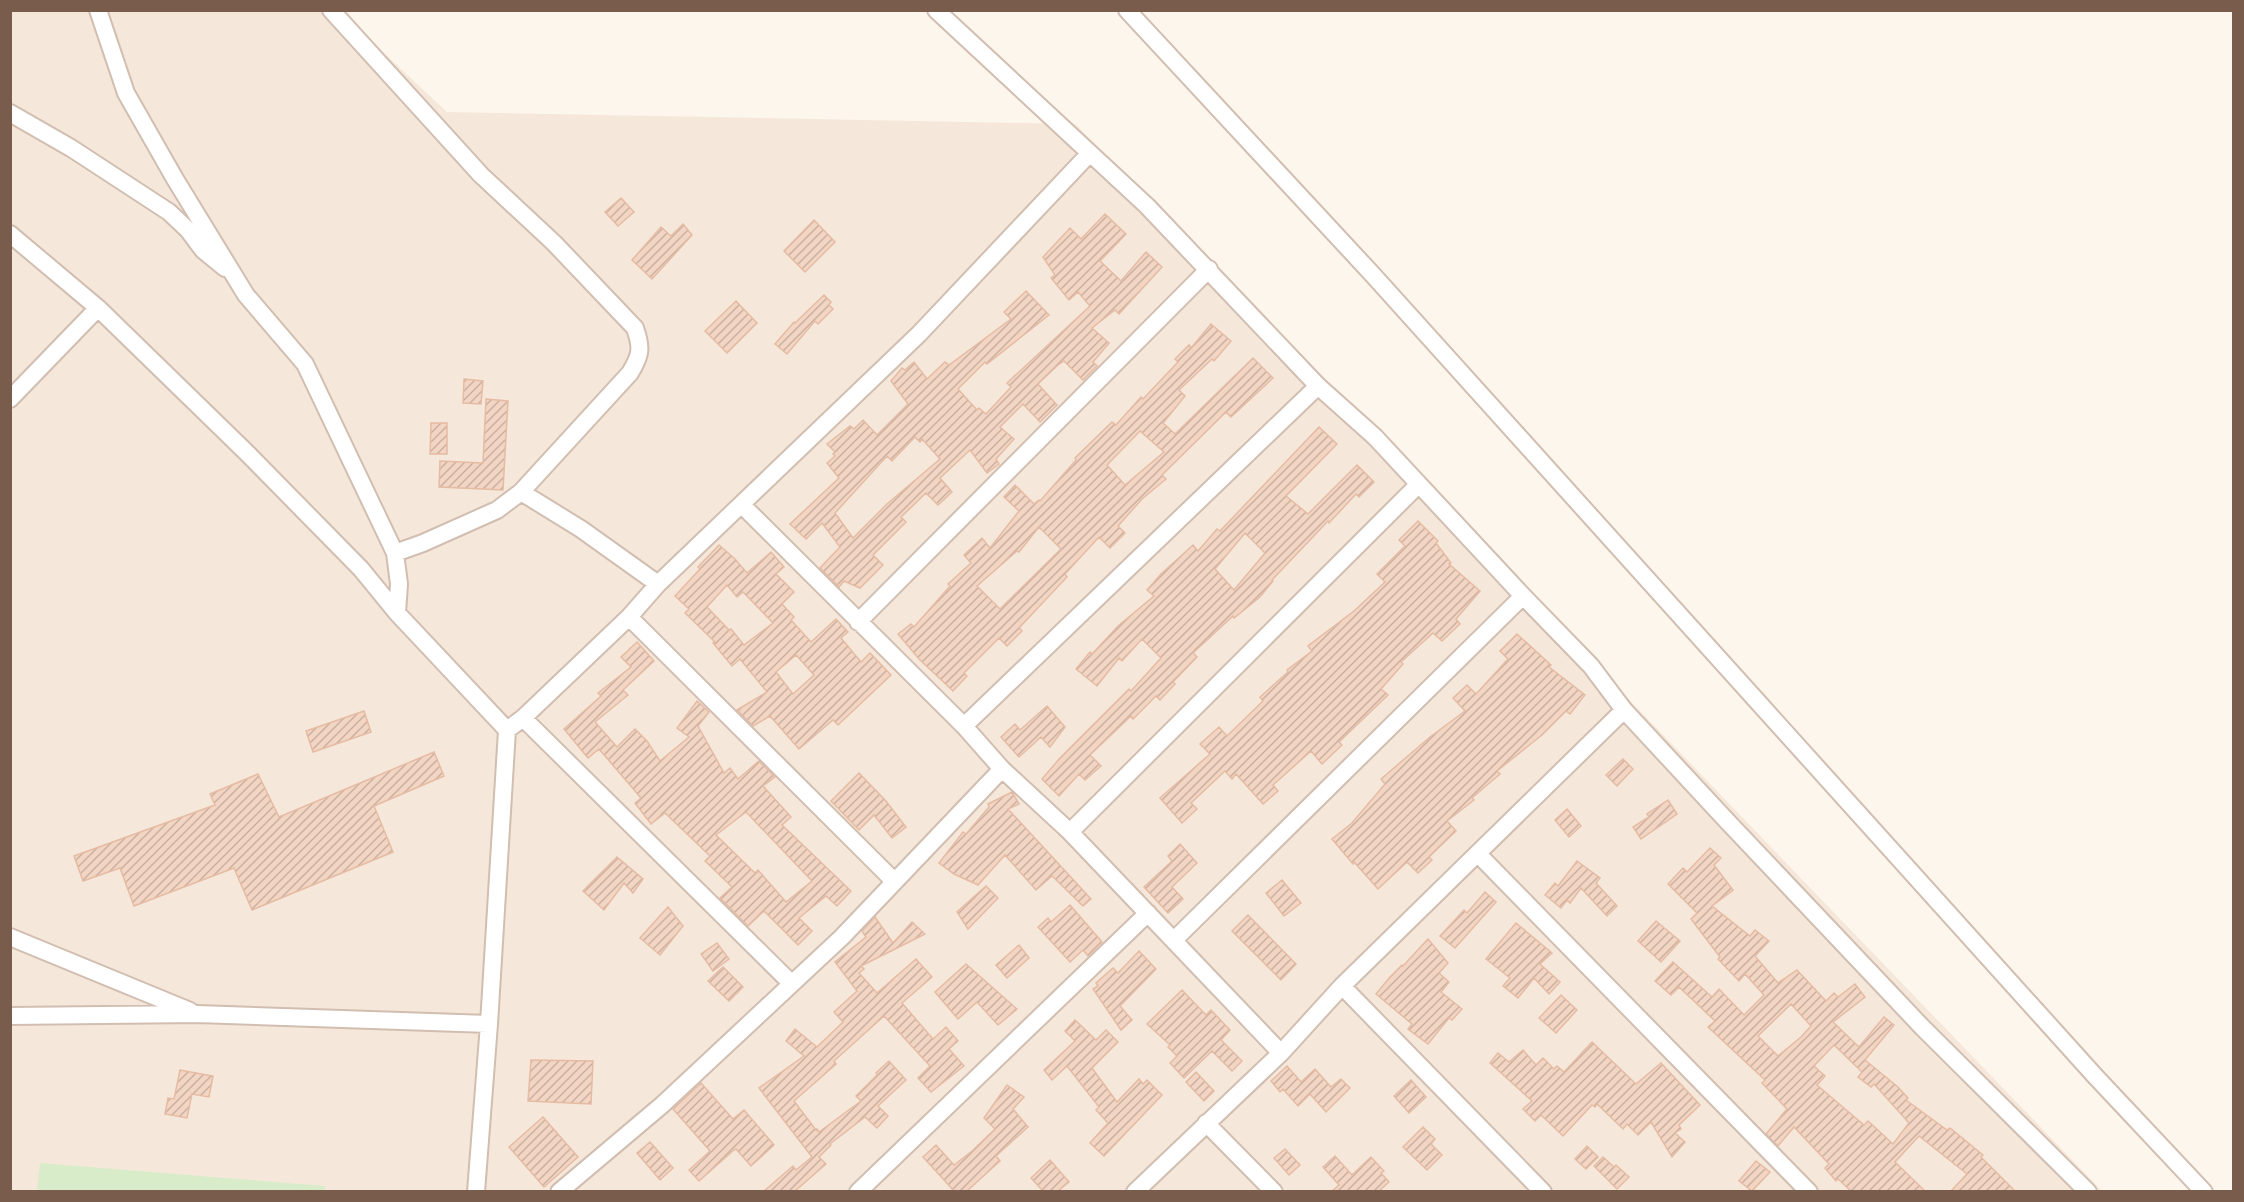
<svg xmlns="http://www.w3.org/2000/svg" width="2244" height="1202" viewBox="0 0 2244 1202" font-family="'Alegreya Sans',sans-serif">
	<defs>
		<pattern id="building-hatch" width="6" height="6" patternUnits="userSpaceOnUse" patternTransform="scale(1.5)"><rect width="6" height="6" fill="#f3d5c3"/><path d="M-1 1l2-2M0 6l6-6M5 7l2-2" fill="none" stroke="#cab0a1"/></pattern>
	</defs>
	<rect width="100%" height="100%" fill="#fdf6ec"/>
	<path fill="#f5e8da" d="M10 11H339L447 112 1075 124 2102 1191H11Z"/>
	<path fill="#d8ecc9" d="M40 1163 325 1186V1191H37Z"/>
	<path fill="url(#building-hatch)" stroke="#e6bba3" stroke-width="1.5" fill-rule="evenodd" d="M621 198 634 212 618 226 605 212Z
		M1105 214 1126 234 1100 261 1121 281 1146 252 1162 267 1119 314 1115 310 1092 328 1109 343 1093 362 1097 366 1083 380 1064 361 1058 365 1038 384 1057 405 1040 422 1023 404 1000 427 1014 439 996 459 999 464 987 473 970 450 940 478 952 492 938 505 926 493 901 517 906 522 873 555 883 565 860 588 844 581 839 587 820 568 840 547 822 523 806 539 790 524 839 478 827 463 835 456 833 454 835 452 827 444 850 426 854 429 863 420 877 435 908 404 891 381 902 368 905 370 914 362 927 379 945 362 949 365 1011 319 1004 312 1026 291 1049 315 987 364 985 362 958 389 977 410 979 408 986 414 1011 387 1007 383 1090 306 1078 292 1069 300 1051 278 1055 275 1043 257 1070 228 1081 239ZM915 437 920 442 922 439 940 459 887 504 853 538 835 513 887 456 892 461Z
		M814 220 835 242 805 272 784 251Z
		M683 224 692 235 652 279 632 260 661 227 671 236Z
		M824 295 831 302 829 305 833 309 818 324 815 321 787 354 775 344 794 322 795 323Z
		M736 301 757 323 727 353 705 331Z
		M1211 324 1231 341 1214 361 1212 359 1179 390 1185 396 1163 423 1175 434 1253 358 1273 378 1231 417 1226 412 1162 475 1166 479 1142 499 1118 526 1125 533 1110 548 1099 537 1065 574 1067 577 1019 628 1022 631 1007 646 999 638 964 673 967 676 953 691 919 659 898 634 911 624 914 627 950 586 948 584 971 563 964 555 982 538 990 548 1019 511 1004 497 1015 485 1034 504 1039 500 1040 501 1076 460 1075 458 1112 422 1116 425 1141 397 1143 399 1178 362 1175 359 1189 345 1191 348ZM1140 431 1164 452 1125 485 1107 465ZM1039 527 1061 549 1000 609 977 586 1017 551 1019 552Z
		M464 379 483 381 481 404 463 403Z
		M486 399 508 401 503 490 439 487 440 461 483 463Z
		M431 423H447V454H430Z
		M1319 427 1337 444 1286 496 1308 514 1357 465 1374 482 1359 497 1356 494 1329 523 1328 521 1272 580 1273 581 1260 597 1234 618 1233 616 1193 653 1197 657 1173 682 1175 684 1160 700 1156 696 1133 719 1131 716 1090 755 1101 766 1085 780 1079 774 1059 796 1042 779 1060 758 1129 689 1131 691 1161 658 1142 639 1122 661 1119 658 1097 686 1076 669 1090 652 1092 654 1118 626 1154 596 1147 590 1161 574 1193 545 1198 551 1217 529 1220 531ZM1245 533 1265 553 1234 590 1215 569Z
		M1418 521 1438 541 1436 543 1451 563 1449 564 1480 591 1456 619 1460 624 1442 641 1433 633 1401 662 1403 664 1381 689 1388 695 1339 742 1342 745 1322 764 1311 751 1273 785 1278 791 1263 804 1236 774 1232 779 1225 771 1191 803 1197 809 1182 823 1160 798 1210 754 1200 744 1219 727 1227 736 1263 701 1260 697 1288 672 1287 670 1312 651 1308 646 1354 611 1385 582 1377 574 1405 546 1399 540Z
		M719 545 735 559 747 573 771 552 784 567 776 574 794 592 782 604 794 617 791 620 811 642 836 619 848 632 841 638 861 662 870 653 891 675 838 725 833 720 799 749 770 716 753 726 737 710 767 692 740 659 732 666 713 643 715 642 685 613 689 609 675 596 700 569 698 567ZM727 585 737 597 743 592 773 623 744 645 731 629 729 630 707 607ZM796 655 814 675 793 694 776 672Z
		M1517 634 1551 665 1549 667 1585 695 1570 714 1566 711 1542 735 1497 771 1500 774 1472 798 1474 800 1447 821 1456 831 1429 857 1432 860 1418 873 1407 862 1378 889 1354 862 1353 864 1332 839 1352 823 1385 784 1381 779 1430 737 1465 711 1453 698 1467 685 1476 694 1508 659 1500 651Z
		M637 642 654 661 623 690 628 695 595 722 617 747 635 729 647 741 660 761 689 737 677 728 697 701 709 712 698 726 724 773 730 768 738 779 759 761 775 777 763 786 791 817 782 825 851 891 837 906 826 896 799 918 812 931 798 945 764 911 748 926 720 898 732 887 705 861 710 856 665 813 651 824 635 803 641 798 599 749 588 758 564 729 601 696 598 693 631 667 621 657ZM746 812 812 881 786 902 758 870 755 873 716 835Z
		M1047 706 1065 727 1050 747 1041 737 1019 757 1001 737 1015 724 1020 730Z
		M364 711 371 732 313 752 306 731Z
		M434 752 444 776 374 806 393 852 252 910 234 868 134 906 120 868 83 881 74 856 215 805 210 794 258 774 279 817Z
		M1623 759 1633 769 1617 786 1606 775Z
		M859 773 886 801 906 827 892 838 874 815 859 830 831 801Z
		M1012 792 1019 804 1008 809 1091 899 1083 906 1052 876 1036 890 1005 855 978 885 954 874 939 863 963 832 966 834 989 807 988 804Z
		M1668 800 1677 814 1641 839 1633 827 1649 817 1647 814Z
		M1567 809 1581 826 1569 837 1555 820Z
		M1180 844 1197 863 1172 887 1183 899 1168 913 1144 887 1172 861 1168 856Z
		M1710 848 1721 858 1714 865 1733 890 1712 906 1750 936 1755 930 1769 941 1755 956 1778 983 1797 970 1826 1001 1834 993 1838 997 1855 984 1865 997 1833 1022 1859 1047 1884 1017 1894 1025 1865 1060 1898 1087 1908 1098 1906 1100 1947 1130 1950 1128 1983 1155 1981 1157 2015 1191H1951L1967 1174 1919 1136 1895 1162 1925 1191H1851L1838 1179 1836 1181 1825 1168 1829 1164 1794 1127 1778 1146 1766 1134 1787 1109 1762 1083 1765 1080 1708 1027 1715 1021 1679 987 1671 995 1655 981 1673 962 1712 997 1719 989 1744 1015 1764 995 1745 974 1739 981 1718 959 1720 957 1691 919 1697 913 1668 884 1683 868 1687 872ZM1791 1004 1811 1026 1801 1037 1778 1056 1758 1036ZM1834 1045 1862 1072 1858 1077 1871 1087 1874 1084 1909 1123 1893 1144 1868 1121 1864 1125 1817 1085 1825 1076 1814 1066Z
		M617 857 643 879 633 893 624 883 604 910 583 891Z
		M1577 861 1600 878 1596 883 1617 906 1607 916 1581 888 1570 903 1567 900 1561 908 1545 895 1555 883 1558 886Z
		M1282 880 1301 903 1284 916 1266 893Z
		M986 886 998 898 968 929 957 912Z
		M1485 892 1496 902 1455 948 1440 936 1464 910 1467 913Z
		M1070 905 1102 942 1088 956 1083 950 1070 962 1038 927 1048 918 1051 922Z
		M668 907 683 926 660 955 640 938Z
		M1248 915 1296 964 1281 980 1232 931Z
		M875 917 893 943 912 922 925 934 861 966 864 969 859 973 877 993 916 959 932 977 902 1003 933 1039 946 1027 958 1041 949 1049 964 1066 931 1092 918 1078 930 1066 884 1016 834 1061 836 1064 794 1101 816 1130 817 1129 819 1132 861 1101 856 1096 877 1075 876 1073 889 1061 906 1080 878 1106 888 1116 877 1128 865 1117 830 1144 831 1145 819 1157 826 1164 795 1191H764L793 1166 796 1170 812 1157 759 1088 804 1056 786 1041 795 1029 817 1047 843 1022 834 1012 857 991 835 962 866 937 862 931Z
		M1656 921 1680 941 1661 962 1638 941Z
		M1516 923 1552 953 1540 964 1560 982 1549 994 1534 978 1518 998 1503 986 1510 978 1486 959Z
		M1428 939 1448 963 1439 973 1449 982 1441 992 1462 1009 1452 1020 1449 1018 1428 1044 1408 1029 1412 1024 1376 994 1390 977 1402 965 1403 966Z
		M717 943 729 959 713 971 701 954Z
		M1019 945 1029 958 1007 978 996 965Z
		M1139 951 1156 969 1120 1006 1132 1020 1121 1030 1093 989 1098 986 1096 983 1113 968 1118 973Z
		M966 964 1017 1009 998 1025 977 1002 958 1019 935 992Z
		M723 967 743 987 729 1001 708 981Z
		M1182 990 1206 1015 1211 1010 1230 1030 1221 1040 1242 1061 1232 1071 1212 1051 1184 1078 1170 1063 1177 1056 1168 1047 1170 1045 1147 1024Z
		M1561 995 1577 1010 1556 1033 1539 1018Z
		M1075 1020 1096 1040 1106 1030 1118 1042 1092 1068 1117 1102 1139 1079 1143 1084 1147 1080 1162 1095 1104 1156 1090 1143 1108 1123 1096 1110 1099 1107 1067 1066 1052 1080 1044 1070 1075 1041 1065 1031Z
		M1592 1042 1636 1084 1661 1063 1700 1105 1679 1125 1681 1129 1675 1133 1685 1142 1672 1157 1651 1122 1638 1135 1627 1124 1623 1129 1597 1104 1595 1107 1592 1105 1563 1136 1541 1115 1535 1121 1523 1109 1532 1101 1490 1063 1498 1053 1509 1062 1523 1050 1536 1065 1543 1058 1554 1069 1557 1066 1564 1072Z
		M531 1060 593 1061 591 1104 528 1101Z
		M1287 1066 1301 1082 1315 1069 1331 1087 1341 1079 1350 1088 1326 1112 1310 1094 1298 1106 1283 1089 1280 1092 1271 1081Z
		M180 1070 213 1076 209 1097 192 1094 187 1118 165 1114 168 1098 174 1099Z
		M1196 1072 1214 1091 1204 1101 1186 1082Z
		M1411 1080 1426 1097 1409 1113 1394 1096Z
		M701 1083 733 1119 744 1110 774 1145 751 1166 736 1149 734 1150 699 1181 689 1170 710 1151 673 1109Z
		M1007 1085 1024 1097 1013 1109 1028 1127 996 1156 1000 1161 967 1191H954L923 1157 936 1145 954 1165 972 1151 995 1129 984 1118Z
		M543 1117 578 1157 544 1187 509 1147Z
		M1423 1127 1435 1139 1431 1144 1442 1155 1427 1170 1403 1147Z
		M650 1142 673 1168 660 1180 637 1153Z
		M1587 1146 1598 1157 1586 1169 1575 1159Z
		M1285 1149 1300 1165 1289 1175 1274 1158Z
		M1335 1156 1352 1175 1371 1157 1384 1171 1381 1173 1389 1182 1379 1191H1332L1339 1185 1323 1167Z
		M1603 1157 1614 1167 1616 1165 1629 1177 1617 1189 1594 1166Z
		M1050 1160 1069 1182 1058 1191H1043L1031 1178Z
		M1756 1161 1770 1172 1752 1191 1739 1181Z"/>
	<g fill="none" stroke-linecap="round" stroke-linejoin="round">
		<defs>
			<path id="minor" d="M98 10 126 93 175 179 246 295 305 364 395 553 399 584 397 613
				M331 10 481 175 554 243 635 328C642 348 641 355 630 373L521 492 497 510 423 543 395 553
				M936 10 1147 206 1318 386 1375 437 1523 596 1591 666 1624 710 1727 821 1923 1028 2088 1192
				M1127 10 1373 275 2095 1076 2204 1192
				M10 113 71 148 169 212 188 230 203 250 225 268
				M10 234 98 308 246 452 361 569 397 613 507 730 489 1024 476 1192
				M10 399 98 308
				M521 492 581 529 658 584
				M742 505 964 726 1002 769 1070 832 1281 1053
				M629 617 894 881
				M858 622 1209 269
				M523 718 791 983
				M964 726 1318 386
				M507 730 523 718 629 617 658 584 919 334 1090 153
				M1070 832 1418 485
				M1478 854 1809 1192
				M10 937 190 1011
				M1174 940 1523 596
				M1342 986 1543 1192
				M10 1016 197 1014 489 1024
				M1206 1123 1274 1192
				M559 1192 662 1105 842 937 1002 769
				M858 1192 1148 913
				M1135 1192 1281 1053 1342 986 1624 710"/>
		</defs>
		<use href="#minor" stroke="#d1beb0" stroke-width="20"/>
		<use href="#minor" stroke="#fff" stroke-width="16"/>
	</g>
	<rect width="2244" height="1202" fill="none" stroke="#7a5c4d" stroke-width="24"/>
</svg>
